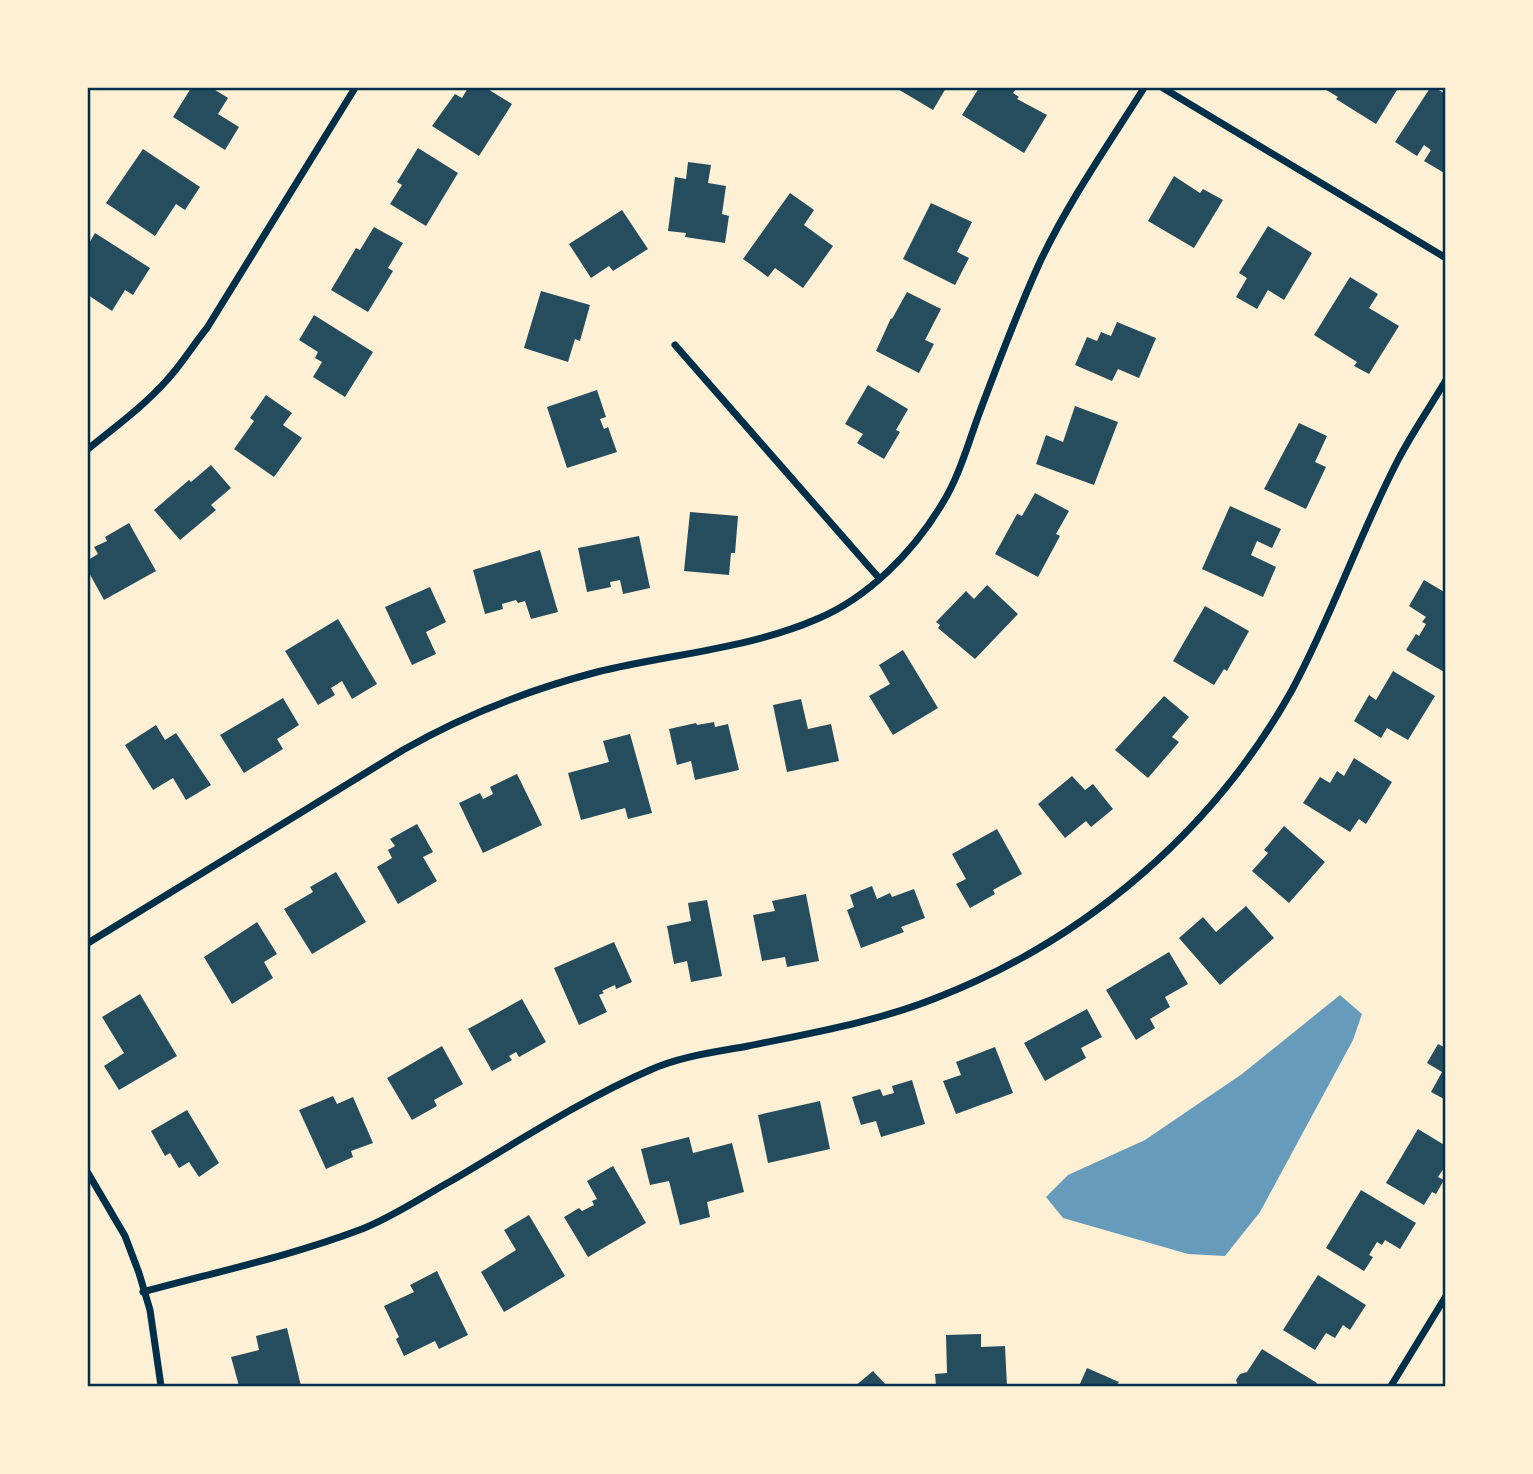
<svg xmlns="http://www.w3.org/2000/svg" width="1533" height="1474" viewBox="0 0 1533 1474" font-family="'Golos Text',sans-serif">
	<rect width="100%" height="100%" fill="#fdf0d5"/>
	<path fill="#669bbc" d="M1340 995 1362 1014 1353 1040 1260 1212 1225 1256 1188 1254 1063 1218 1046 1197 1068 1175 1145 1140 1242 1074Z"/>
	<path fill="#264d5e" d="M191 88H212L228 98 218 114 239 127 225 150 173 117Z
		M468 88H486L512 104 479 156 432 126 455 94 462 98Z
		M896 88H946L933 110Z
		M979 88H1017L1013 93 1019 97 1017 99 1047 115 1024 153 962 115Z
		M1323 88H1393L1397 90 1376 124 1336 99 1338 97Z
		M1430 88H1435L1446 94V174L1424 161 1431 150 1424 145 1417 156 1395 142Z
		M418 148 458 173 426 226 390 204 402 185 397 182Z
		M143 149 200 187 185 210 176 204 155 236 106 203Z
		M688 162 711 165 708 183 726 186 722 214 729 216 725 243 685 237 686 233 668 231 675 177 686 179Z
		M1174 176 1200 193 1203 189 1223 200 1194 248 1148 221Z
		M790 193 814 210 804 225 833 246 803 288 775 268 768 277 743 259Z
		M931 203 972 222 957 252 969 258 955 285 903 259Z
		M622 210 648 249 613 271 609 266 591 278 569 244Z
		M1268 226 1312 253 1284 300 1268 290 1257 309 1236 297 1247 278 1239 273Z
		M374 227 403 243 388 268 393 271 368 312 331 290 356 248 360 250Z
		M95 233 150 268 133 295 125 290 112 311 88 295V245Z
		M1350 277 1378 294 1369 308 1399 326 1369 374 1354 366 1357 362 1314 335Z
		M541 291 590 305 580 341 575 339 568 362 524 348Z
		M907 292 941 309 925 340 934 344 919 373 876 351 891 318 892 319Z
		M314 315 373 352 345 397 313 377 322 362 315 358 318 352 299 340Z
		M1117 322 1156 338 1139 378 1118 369 1112 381 1075 365 1087 337 1097 341 1101 332 1111 336Z
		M868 385 908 409 896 430 900 432 884 459 857 443 863 434 845 424Z
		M597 390 606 417 600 419 604 429 608 427 617 452 567 468 547 407Z
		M266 395 292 413 283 425 302 438 274 477 234 449 254 421 250 418Z
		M1075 406 1118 422 1094 485 1036 464 1046 435 1063 442Z
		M1299 423 1327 436 1315 462 1326 467 1306 509 1264 489Z
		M211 465 231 488 211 505 216 510 180 540 154 510 189 480 191 482Z
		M1035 493 1069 511 1056 534 1060 536 1038 577 995 554 1017 514 1022 516Z
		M1230 506 1281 529 1272 548 1257 541 1251 555 1276 567 1263 597 1202 569Z
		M690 512 738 516 735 553H731L729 575 684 571Z
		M129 523 156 571 104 600 88 571V560L98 554 94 547 107 541 105 537Z
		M639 536 650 588 623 594 620 580 610 582 611 587 587 592 578 548Z
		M540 550 558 612 531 619 525 601 518 603 516 600 502 604 503 609 485 614 473 570Z
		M1424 580 1446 593V673L1406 650 1416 634 1419 636 1426 624 1422 622 1426 617 1409 606Z
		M987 585 1018 614 975 659 938 628 940 625 936 622 966 591 974 599Z
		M430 587 446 622 426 632 436 654 412 665 385 607Z
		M1205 606 1249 631 1227 671 1224 669 1214 685 1173 661Z
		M338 619 377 684 352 699 342 681 331 688 335 695 318 705 285 651Z
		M903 650 938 708 893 735 869 696 890 684 879 665Z
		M1393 671 1435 696 1408 740 1387 728 1381 738 1354 721 1369 695 1376 700Z
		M1164 696 1189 717 1172 737 1179 742 1148 778 1115 750Z
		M283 698 299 725 277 739 283 749 244 773 220 735Z
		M801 699 808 729 831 724 839 761 787 772 773 705Z
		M714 722 715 727 728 724 739 770 695 780 691 761 677 765 669 729 696 723 697 725Z
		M156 725 165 740 176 733 211 785 186 800 173 778 153 790 125 745Z
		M630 734 652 813 628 819 625 808 581 820 568 773 609 762 603 741Z
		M1354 758 1392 782 1366 824 1359 819 1350 832 1303 803 1320 777 1330 783 1337 771 1344 776Z
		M517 774 542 825 483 853 459 803 480 793 483 799 493 794 490 787Z
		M1072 776 1085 790 1093 784 1113 809 1091 827 1086 821 1065 838 1038 804Z
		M417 824 433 852 423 857 437 881 398 904 377 867 392 858 388 850 395 846 390 839Z
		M1284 826 1325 862 1289 903 1252 871 1268 853 1264 850Z
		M997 829 1022 874 993 890 995 894 970 908 956 884 966 879 952 854Z
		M336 872 366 922 312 954 284 909 313 892 310 887Z
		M872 886 877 899 890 893 892 897 914 889 925 918 901 927 904 932 861 948 847 910 854 907 850 895Z
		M806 894 819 961 787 967 785 957 762 961 753 915 775 911 772 901Z
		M707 900 722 976 691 982 687 961 674 964 667 926 691 921 688 903Z
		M1246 906 1274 938 1220 985 1179 938 1203 917 1216 932Z
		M257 922 277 954 264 962 273 978 232 1004 204 957Z
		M614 942 632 982 616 989 615 985 602 991 604 993 599 995 607 1012 579 1025 554 968Z
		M1169 952 1188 984 1165 997 1170 1007 1150 1019 1155 1028 1136 1040 1106 990Z
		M140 994 177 1056 119 1090 104 1066 124 1053 102 1017Z
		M522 999 546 1042 519 1057 516 1052 509 1056 512 1060 492 1071 468 1029Z
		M1087 1009 1102 1037 1081 1048 1086 1058 1045 1081 1024 1043Z
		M1438 1044 1446 1048V1100L1431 1092 1442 1072 1427 1063Z
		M442 1046 463 1084 434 1100 437 1106 412 1120 387 1078Z
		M995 1047 1013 1093 956 1114 943 1081 961 1075 956 1062Z
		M912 1080 925 1124 881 1137 876 1121 861 1125 852 1097 880 1089 883 1096 894 1093 892 1086Z
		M333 1096 337 1104 353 1097 373 1143 351 1151 353 1157 326 1169 299 1110Z
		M820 1101 830 1149 768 1163 758 1115Z
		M187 1110 219 1163 199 1177 189 1162 179 1168 170 1153 165 1156 151 1131Z
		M1418 1129 1446 1146V1165L1438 1177 1444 1180 1436 1194 1432 1192 1424 1205 1386 1183Z
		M689 1137 693 1153 732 1143 744 1192 707 1202 710 1217 680 1225 669 1181 650 1185 641 1149Z
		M613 1166 646 1223 588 1257 564 1217 579 1208 582 1211 594 1205 592 1201 597 1199 587 1181Z
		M1361 1190 1416 1223 1400 1249 1385 1240 1382 1245 1377 1242 1369 1255 1373 1257 1364 1271 1326 1248Z
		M529 1215 565 1276 504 1312 481 1272 516 1250 504 1230Z
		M437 1271 468 1335 439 1349 435 1341 404 1356 396 1339 399 1337 384 1306 414 1292 410 1285Z
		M1318 1275 1366 1305 1350 1330 1343 1325 1335 1338 1326 1333 1315 1350 1283 1330Z
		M287 1328 301 1386H239L231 1357 259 1350 256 1336Z
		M981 1334V1347L1005 1346 1007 1386H936L935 1374 947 1373 946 1335Z
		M1262 1349 1317 1383 1315 1386H1238L1236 1380 1240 1374 1247 1372Z
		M1087 1368 1119 1382 1116 1386H1079Z
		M873 1371 887 1386H855Z"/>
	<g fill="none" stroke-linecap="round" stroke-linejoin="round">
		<path stroke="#003049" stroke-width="7" d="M1163 88 1446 258
			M675 345 879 578
			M88 449C115 427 144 406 167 380 182 364 193 345 207 328L355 88
			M88 943 403 750C464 715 528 690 597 672 670 654 748 649 817 619 868 598 914 551 942 504 959 477 968 444 979 414 998 363 1017 313 1039 264 1068 202 1108 145 1144 88
			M88 1173 125 1236 139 1273 150 1310 161 1386
			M143 1292C216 1272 291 1256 362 1229 393 1217 422 1197 451 1181 516 1143 581 1100 650 1070 681 1056 716 1052 748 1046 811 1033 876 1022 936 998 1086 940 1214 830 1292 690 1332 616 1359 535 1398 460 1412 433 1430 407 1446 380
			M1391 1386 1446 1296"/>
	</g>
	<rect width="1533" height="1474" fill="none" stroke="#fdf0d5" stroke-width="178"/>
	<rect x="89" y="89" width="1355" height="1296" fill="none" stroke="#003049" stroke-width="2.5"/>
</svg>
